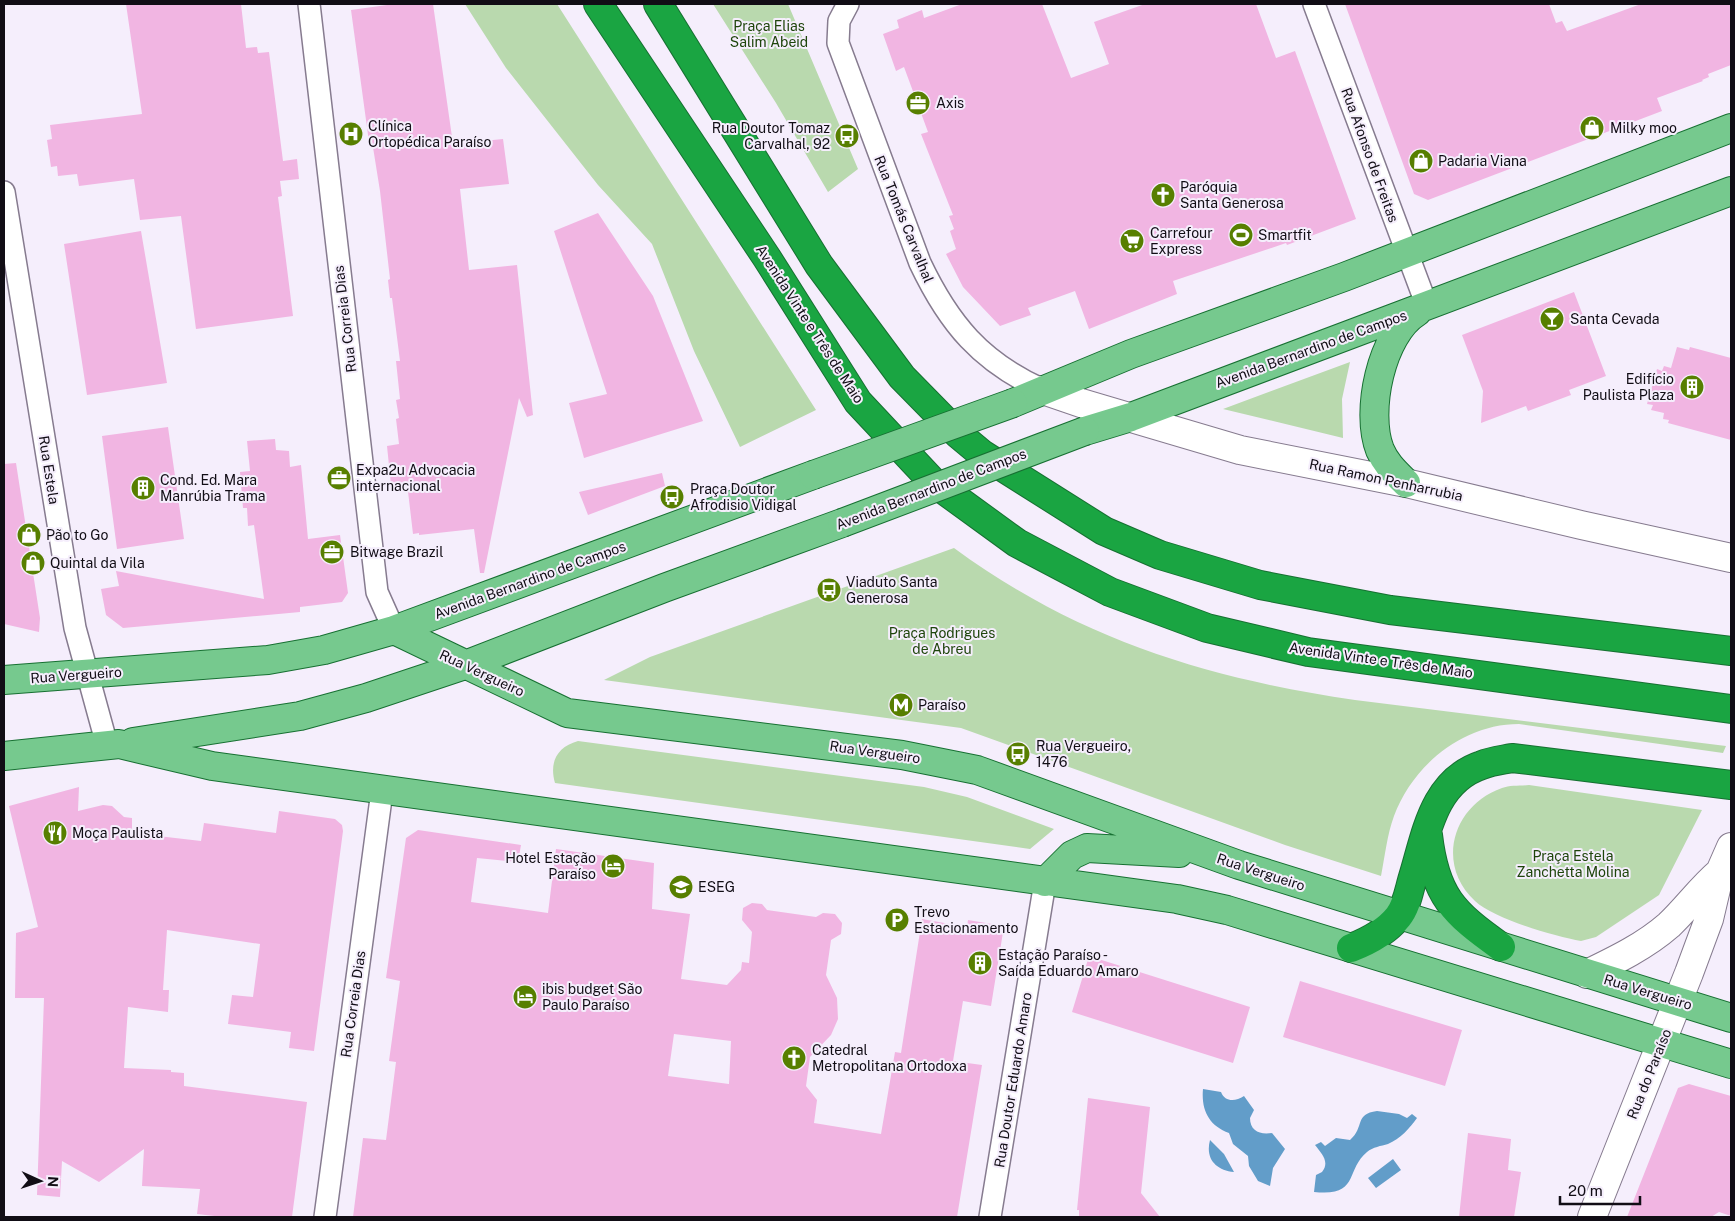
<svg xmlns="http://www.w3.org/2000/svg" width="1735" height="1221" viewBox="0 0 1735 1221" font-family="'Public Sans',sans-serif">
	<rect width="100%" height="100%" fill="#f5eefc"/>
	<path fill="#b9d9ae" d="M465 4H557L816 410 740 447 694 351 652 244 598 185 506 68Z
		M713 4H788L858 169 828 192 776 103Z
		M1350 362 1342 399 1343 438 1223 409Z
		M954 548C1078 639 1205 678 1355 700L1726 746 1723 753 1519 724C1463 724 1413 765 1394 816 1387 835 1385 856 1381 876L1285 845 961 728 604 680 650 657Z
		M578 741 924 787 967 797 1054 829 1030 849 555 783C549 762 557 747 578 741Z
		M1529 785 1702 810 1659 895 1596 937 1581 941C1554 936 1494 919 1475 901 1435 864 1453 805 1502 788 1510 785 1520 786 1529 785Z"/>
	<path fill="#629dc9" d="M1203 1089 1221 1092C1225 1102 1235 1102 1244 1096L1254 1110 1250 1118C1250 1131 1260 1135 1272 1133L1285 1149 1273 1168 1270 1186 1258 1181 1249 1166 1248 1156 1233 1144 1229 1133C1209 1126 1201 1110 1203 1089Z
		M1377 1111 1399 1114 1407 1118 1412 1114 1417 1118C1410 1128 1400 1139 1388 1144 1381 1146 1373 1147 1367 1152 1345 1170 1360 1197 1314 1192L1316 1175 1322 1172C1330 1162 1322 1154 1315 1145L1321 1142 1325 1146 1336 1138 1350 1140C1365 1127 1354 1114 1377 1111Z
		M1210 1140 1224 1154 1234 1172C1216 1170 1205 1159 1210 1140Z
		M1393 1159 1401 1170 1376 1188 1368 1178Z"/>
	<path fill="#f1b5e2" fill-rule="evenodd" d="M126 4H241L246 48 257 47 258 53 269 52 283 161 297 159 299 179 280 181 282 196 278 197 293 316 196 329 181 216 140 220 134 179 79 186 77 174 58 176 57 166 51 167 47 140 52 139 50 125 142 114Z
		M394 4H433L453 144 503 139 509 184 460 189 469 270 517 265 533 415 527 417 519 398 484 573H480L474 529 419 535V533L413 534 407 483 391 485 387 446 399 444 396 419 399 418 396 400 400 399 396 361H400L392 298H390L388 280 390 279 380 191 372 141 369 142 351 10Z
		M962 4H1042L1071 78 1109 64 1094 22 1145 4H1256L1276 58 1295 51 1356 219 1287 245 1286 243 1173 281 1177 294 1089 329 1075 291 1028 308 1031 315 1000 326 963 287 946 254 956 249 950 231 954 229 949 216 953 215 921 134 928 132 904 67 896 71 883 34 899 28 897 20 922 10 924 18Z
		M1345 4H1549L1556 23 1562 21 1567 31 1641 4H1731V65L1708 74 1709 77 1702 80 1703 81 1657 98 1662 111 1428 200 1414 194Z
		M598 213 653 296 703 421 584 458 569 403 607 394 554 231Z
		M141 231 167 383 87 395 64 244Z
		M1574 292 1606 376 1569 390 1571 395 1528 411 1526 406 1481 423 1483 391 1462 335Z
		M1677 347 1689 350 1690 347 1731 358V440L1668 423 1669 420 1663 419 1664 413 1651 410 1653 405 1647 404 1657 369 1662 371 1664 366 1671 368Z
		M168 427 184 539 117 549 102 436Z
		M275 439 276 450 289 451 290 467 301 465 308 539 340 535 348 593 342 602 300 607V612L123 628 106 615 101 589 119 586 116 571 264 599 254 525 248 526 247 508H243L240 472 250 471 247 441Z
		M16 463 40 618 39 632 4 624V464Z
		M662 473 665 486 588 515 579 492Z
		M79 787 78 811 103 805 112 806 124 817 132 818V833L201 841 204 823 276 833 279 811 335 819 342 825 343 831 314 1051 289 1048 291 1032 228 1024 232 995 253 997 260 944 167 930 163 990H169L168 1012 128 1007 124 1068 171 1070V1072L184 1073V1086L307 1102 292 1217H223L197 1214 200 1189 142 1186 144 1149 99 1182 62 1161 60 1197 37 1195 44 998H15L16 933 38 927 9 806Z
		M418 830 521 845 518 862 477 858 471 902 548 913 556 849 654 863 652 909 690 914 681 979 727 985 741 970 742 962 749 963 752 932 742 920 743 908 752 903 762 904 767 910 816 917 823 913 835 914 842 923 841 934 831 940 826 975 837 998 838 1019 831 1035 810 1057 806 1086 817 1100 814 1123 881 1134 895 1052 901 1053 922 919 967 927 968 920 1004 926 991 1006 963 1001 953 1061 982 1065 957 1217H353L363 1138 386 1140 396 1062 389 1061 400 981 386 978 406 838ZM674 1034 731 1041 729 1084 668 1076Z
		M1089 956 1250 1007 1233 1063 1072 1012Z
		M1300 981 1462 1030 1445 1086 1283 1037Z
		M1689 1084 1731 1096V1216L1719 1212 1711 1217H1627L1678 1088Z
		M1088 1098 1150 1107 1141 1193 1160 1217H1079V1210H1077Z
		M1468 1133 1511 1139 1508 1170 1521 1172 1514 1217H1459Z"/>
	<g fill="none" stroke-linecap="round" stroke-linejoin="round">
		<defs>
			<path id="street" d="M309 4 377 592 394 630
				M848 4 839 21 838 43 920 263C949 324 981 362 1043 390
				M1314 4 1427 306
				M4 192 75 628 107 745
				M325 1217 382 791
				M990 1217 1045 882"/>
			<path id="secondary" d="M1043 390 1081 403 1240 450 1406 483 1581 525 1731 558
				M1587 974C1616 960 1645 946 1669 925 1687 908 1701 888 1720 872
				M1592 1217 1689 973 1709 919 1720 872 1731 847"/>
			<path id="primary" d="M1013 403 1131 354 1344 277 1731 128
				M1085 431 1131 417 1731 191
				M1406 483C1395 472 1386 464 1380 450 1365 412 1381 334 1417 312
				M394 630 567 713 902 755 977 770 1239 865 1731 1018
				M4 680 268 660 324 650 394 630 813 475
				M133 742 300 716 366 698 465 665 664 588 842 523
				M4 756 119 744 212 766 1177 899 1227 910 1731 1064
				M1045 882 1072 855 1087 848 1179 853"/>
			<path id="highway" d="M598 4 767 258 858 402 933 482 1017 543 1110 592 1207 628 1308 652 1731 709
				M658 4 819 265 902 377 958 434 982 454 1104 531 1160 555 1260 585 1390 610 1731 651
				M1428 835C1435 896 1453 913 1501 947
				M1351 948C1369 941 1386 932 1398 917 1407 906 1409 890 1413 877 1426 835 1433 781 1482 765 1491 761 1502 760 1512 758L1731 785"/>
		</defs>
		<use href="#street" stroke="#867b8f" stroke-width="24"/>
		<use href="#secondary" stroke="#867b8f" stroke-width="30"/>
		<use href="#primary" stroke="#177032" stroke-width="30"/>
		<use href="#highway" stroke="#177032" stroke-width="30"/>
		<use href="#street" stroke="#fff" stroke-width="21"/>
		<use href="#secondary" stroke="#fff" stroke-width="28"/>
		<use href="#primary" stroke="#76c98e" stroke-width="28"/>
		<use href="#highway" stroke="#1aa542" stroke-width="28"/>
		<defs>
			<path id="primary-bridge" d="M813 475 1013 403
				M842 523 1085 431"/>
		</defs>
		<use href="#primary-bridge" stroke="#177032" stroke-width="30" stroke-linecap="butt"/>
		<use href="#primary-bridge" stroke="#76c98e" stroke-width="28"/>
	</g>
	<defs>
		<symbol id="office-disc" viewBox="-11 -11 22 22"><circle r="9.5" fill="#577f00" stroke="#f5eefc"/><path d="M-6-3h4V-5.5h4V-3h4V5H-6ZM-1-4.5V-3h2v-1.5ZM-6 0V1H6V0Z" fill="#fff"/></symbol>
		<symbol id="shop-disc" viewBox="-11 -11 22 22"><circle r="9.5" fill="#577f00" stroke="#f5eefc"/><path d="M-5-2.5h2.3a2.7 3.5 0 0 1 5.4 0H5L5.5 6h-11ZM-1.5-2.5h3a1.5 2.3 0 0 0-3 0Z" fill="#fff"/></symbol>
		<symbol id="hospital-disc" viewBox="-11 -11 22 22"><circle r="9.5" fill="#577f00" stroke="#f5eefc"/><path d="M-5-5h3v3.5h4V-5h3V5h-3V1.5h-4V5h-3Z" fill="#fff"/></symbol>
		<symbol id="bus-disc" viewBox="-11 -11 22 22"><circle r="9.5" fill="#577f00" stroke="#f5eefc"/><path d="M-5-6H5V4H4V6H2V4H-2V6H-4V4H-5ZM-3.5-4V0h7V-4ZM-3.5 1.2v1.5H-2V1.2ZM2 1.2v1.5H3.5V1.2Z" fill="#fff"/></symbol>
		<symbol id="church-disc" viewBox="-11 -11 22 22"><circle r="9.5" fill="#577f00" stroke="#f5eefc"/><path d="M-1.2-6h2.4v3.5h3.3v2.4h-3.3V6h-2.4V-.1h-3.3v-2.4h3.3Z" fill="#fff"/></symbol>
		<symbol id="stadium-disc" viewBox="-11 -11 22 22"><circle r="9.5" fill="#577f00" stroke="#f5eefc"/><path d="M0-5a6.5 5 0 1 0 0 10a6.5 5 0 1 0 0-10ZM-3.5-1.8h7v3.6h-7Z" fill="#fff"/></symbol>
		<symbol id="supermarket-disc" viewBox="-11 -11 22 22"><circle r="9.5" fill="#577f00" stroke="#f5eefc"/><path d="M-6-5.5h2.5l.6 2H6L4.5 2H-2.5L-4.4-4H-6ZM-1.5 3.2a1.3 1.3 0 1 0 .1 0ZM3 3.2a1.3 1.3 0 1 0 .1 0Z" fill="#fff"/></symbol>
		<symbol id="bar-disc" viewBox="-11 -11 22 22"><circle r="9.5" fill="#577f00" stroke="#f5eefc"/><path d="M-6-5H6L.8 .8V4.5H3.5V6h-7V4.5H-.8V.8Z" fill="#fff"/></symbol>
		<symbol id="building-disc" viewBox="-11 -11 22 22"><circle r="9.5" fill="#577f00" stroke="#f5eefc"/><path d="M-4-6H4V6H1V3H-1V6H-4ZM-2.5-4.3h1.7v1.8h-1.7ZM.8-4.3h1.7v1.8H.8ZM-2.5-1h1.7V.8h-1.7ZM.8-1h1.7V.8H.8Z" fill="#fff"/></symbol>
		<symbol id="metro-disc" viewBox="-11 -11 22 22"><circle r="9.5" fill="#577f00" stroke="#f5eefc"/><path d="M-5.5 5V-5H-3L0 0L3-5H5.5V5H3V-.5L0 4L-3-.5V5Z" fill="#fff"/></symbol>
		<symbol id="restaurant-disc" viewBox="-11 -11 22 22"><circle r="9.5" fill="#577f00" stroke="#f5eefc"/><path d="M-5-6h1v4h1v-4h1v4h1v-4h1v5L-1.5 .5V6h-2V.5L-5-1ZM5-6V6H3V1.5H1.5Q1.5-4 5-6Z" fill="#fff"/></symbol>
		<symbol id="hotel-disc" viewBox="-11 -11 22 22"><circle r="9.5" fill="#577f00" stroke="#f5eefc"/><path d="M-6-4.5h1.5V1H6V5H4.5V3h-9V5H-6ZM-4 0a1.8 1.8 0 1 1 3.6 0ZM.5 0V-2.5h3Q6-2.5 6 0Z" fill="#fff"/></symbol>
		<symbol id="university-disc" viewBox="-11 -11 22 22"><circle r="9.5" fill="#577f00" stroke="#f5eefc"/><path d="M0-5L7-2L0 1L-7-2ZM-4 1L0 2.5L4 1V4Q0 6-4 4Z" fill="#fff"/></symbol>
		<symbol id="parking-disc" viewBox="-11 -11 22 22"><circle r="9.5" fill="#577f00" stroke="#f5eefc"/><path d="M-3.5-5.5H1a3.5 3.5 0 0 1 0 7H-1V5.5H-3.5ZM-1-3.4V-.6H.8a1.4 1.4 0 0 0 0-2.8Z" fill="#fff"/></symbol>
	</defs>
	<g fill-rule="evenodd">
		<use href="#office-disc" x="904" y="89" width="28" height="28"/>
		<use href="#shop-disc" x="1578" y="114" width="28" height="28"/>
		<use href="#hospital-disc" x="337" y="120" width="28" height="28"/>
		<use href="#bus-disc" x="833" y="122" width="28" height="28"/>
		<use href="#shop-disc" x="1407" y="147" width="28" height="28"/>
		<use href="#church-disc" x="1149" y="181" width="28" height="28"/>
		<use href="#stadium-disc" x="1227" y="221" width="28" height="28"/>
		<use href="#supermarket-disc" x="1118" y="227" width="28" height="28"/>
		<use href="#bar-disc" x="1538" y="305" width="28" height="28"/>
		<use href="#building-disc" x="1678" y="373" width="28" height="28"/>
		<use href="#office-disc" x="325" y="464" width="28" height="28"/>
		<use href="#building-disc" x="129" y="474" width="28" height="28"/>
		<use href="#bus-disc" x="658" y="483" width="28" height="28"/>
		<use href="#shop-disc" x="15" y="521" width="28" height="28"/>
		<use href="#office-disc" x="318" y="538" width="28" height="28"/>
		<use href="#shop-disc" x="19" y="549" width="28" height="28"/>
		<use href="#bus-disc" x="815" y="576" width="28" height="28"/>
		<use href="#metro-disc" x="887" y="691" width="28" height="28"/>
		<use href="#bus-disc" x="1004" y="740" width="28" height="28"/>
		<use href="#restaurant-disc" x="41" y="819" width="28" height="28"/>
		<use href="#hotel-disc" x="599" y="852" width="28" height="28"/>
		<use href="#university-disc" x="667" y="873" width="28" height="28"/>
		<use href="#parking-disc" x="883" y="906" width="28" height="28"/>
		<use href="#building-disc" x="966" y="949" width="28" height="28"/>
		<use href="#hotel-disc" x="511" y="983" width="28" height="28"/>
		<use href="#church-disc" x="780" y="1044" width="28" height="28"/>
	</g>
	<g text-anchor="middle" stroke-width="4" stroke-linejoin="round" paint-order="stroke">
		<g font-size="14" fill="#1e450b" stroke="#f5eefc">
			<text x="769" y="31">Praça Elias<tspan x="769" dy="16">Salim Abeid</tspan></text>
			<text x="942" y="638">Praça Rodrigues<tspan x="942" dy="16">de Abreu</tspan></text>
			<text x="1573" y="861">Praça Estela<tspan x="1573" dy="16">Zanchetta Molina</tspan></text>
		</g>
		<g font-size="14" fill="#110d15" stroke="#f5eefc" text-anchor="start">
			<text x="936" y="108">Axis</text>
			<text x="368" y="131">Clínica<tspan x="368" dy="16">Ortopédica Paraíso</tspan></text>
			<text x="830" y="133" text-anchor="end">Rua Doutor Tomaz<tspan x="830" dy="16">Carvalhal, 92</tspan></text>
			<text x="1610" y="133">Milky moo</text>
			<text x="1438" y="166">Padaria Viana</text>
			<text x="1180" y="192">Paróquia<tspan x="1180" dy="16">Santa Generosa</tspan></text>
			<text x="1150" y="238">Carrefour<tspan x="1150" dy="16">Express</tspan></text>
			<text x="1258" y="240">Smartfit</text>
			<text x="1570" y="324">Santa Cevada</text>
			<text x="1674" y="384" text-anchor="end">Edifício<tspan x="1674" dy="16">Paulista Plaza</tspan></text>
			<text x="356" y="475">Expa2u Advocacia<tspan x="356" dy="16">internacional</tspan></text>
			<text x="160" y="485">Cond. Ed. Mara<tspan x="160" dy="16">Manrúbia Trama</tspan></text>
			<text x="690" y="494">Praça Doutor<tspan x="690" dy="16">Afrodisio Vidigal</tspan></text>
			<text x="46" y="540">Pão to Go</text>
			<text x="350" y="557">Bitwage Brazil</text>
			<text x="50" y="568">Quintal da Vila</text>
			<text x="846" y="587">Viaduto Santa<tspan x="846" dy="16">Generosa</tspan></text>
			<text x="918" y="710">Paraíso</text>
			<text x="1036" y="751">Rua Vergueiro,<tspan x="1036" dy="16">1476</tspan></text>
			<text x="72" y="838">Moça Paulista</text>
			<text x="596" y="863" text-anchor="end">Hotel Estação<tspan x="596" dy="16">Paraíso</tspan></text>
			<text x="698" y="892">ESEG</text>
			<text x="914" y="917">Trevo<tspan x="914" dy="16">Estacionamento</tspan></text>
			<text x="998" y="960">Estação Paraíso -<tspan x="998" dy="16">Saída Eduardo Amaro</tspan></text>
			<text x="542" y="994">ibis budget São<tspan x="542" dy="16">Paulo Paraíso</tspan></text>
			<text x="812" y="1055">Catedral<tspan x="812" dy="16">Metropolitana Ortodoxa</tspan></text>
		</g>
		<g font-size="14" fill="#110d15" stroke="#f5eefc">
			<text transform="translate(1370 155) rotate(70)" y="5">Rua Afonso de Freitas</text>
			<text transform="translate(904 219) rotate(68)" y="5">Rua Tomás Carvalhal</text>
			<text transform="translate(345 319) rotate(-97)" y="5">Rua Correia Dias</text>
			<text transform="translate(810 324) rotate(57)" y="5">Avenida Vinte e Três de Maio</text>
			<text transform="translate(1311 349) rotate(-20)" y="5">Avenida Bernardino de Campos</text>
			<text transform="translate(49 470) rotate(81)" y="5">Rua Estela</text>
			<text transform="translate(1386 480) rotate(12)" y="5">Rua Ramon Penharrubia</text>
			<text transform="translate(931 489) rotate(-21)" y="5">Avenida Bernardino de Campos</text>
			<text transform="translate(530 580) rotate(-20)" y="5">Avenida Bernardino de Campos</text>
			<text transform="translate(1381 660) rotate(8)" y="5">Avenida Vinte e Três de Maio</text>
			<text transform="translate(482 673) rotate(25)" y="5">Rua Vergueiro</text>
			<text transform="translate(76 675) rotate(-4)" y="5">Rua Vergueiro</text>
			<text transform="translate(875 752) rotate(8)" y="5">Rua Vergueiro</text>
			<text transform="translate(1261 872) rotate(18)" y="5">Rua Vergueiro</text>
			<text transform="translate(1648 992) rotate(17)" y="5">Rua Vergueiro</text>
			<text transform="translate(353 1004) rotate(-82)" y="5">Rua Correia Dias</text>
			<text transform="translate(1649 1074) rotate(-68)" y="5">Rua do Paraíso</text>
			<text transform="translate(1013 1080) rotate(-81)" y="5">Rua Doutor Eduardo Amaro</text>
		</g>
	</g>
	<rect width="1735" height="1221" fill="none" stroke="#110d15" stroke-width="10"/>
	<g transform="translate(40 1181) rotate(93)" stroke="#f5eefc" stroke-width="4" paint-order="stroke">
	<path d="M0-4L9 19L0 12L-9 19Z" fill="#110d15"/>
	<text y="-8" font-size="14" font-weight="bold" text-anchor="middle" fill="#110d15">N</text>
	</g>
	<path d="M1560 1196v8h80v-8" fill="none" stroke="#110d15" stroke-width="2.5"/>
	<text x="1568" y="1196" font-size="15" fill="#110d15" stroke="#f5eefc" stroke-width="4" paint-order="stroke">20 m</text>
</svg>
